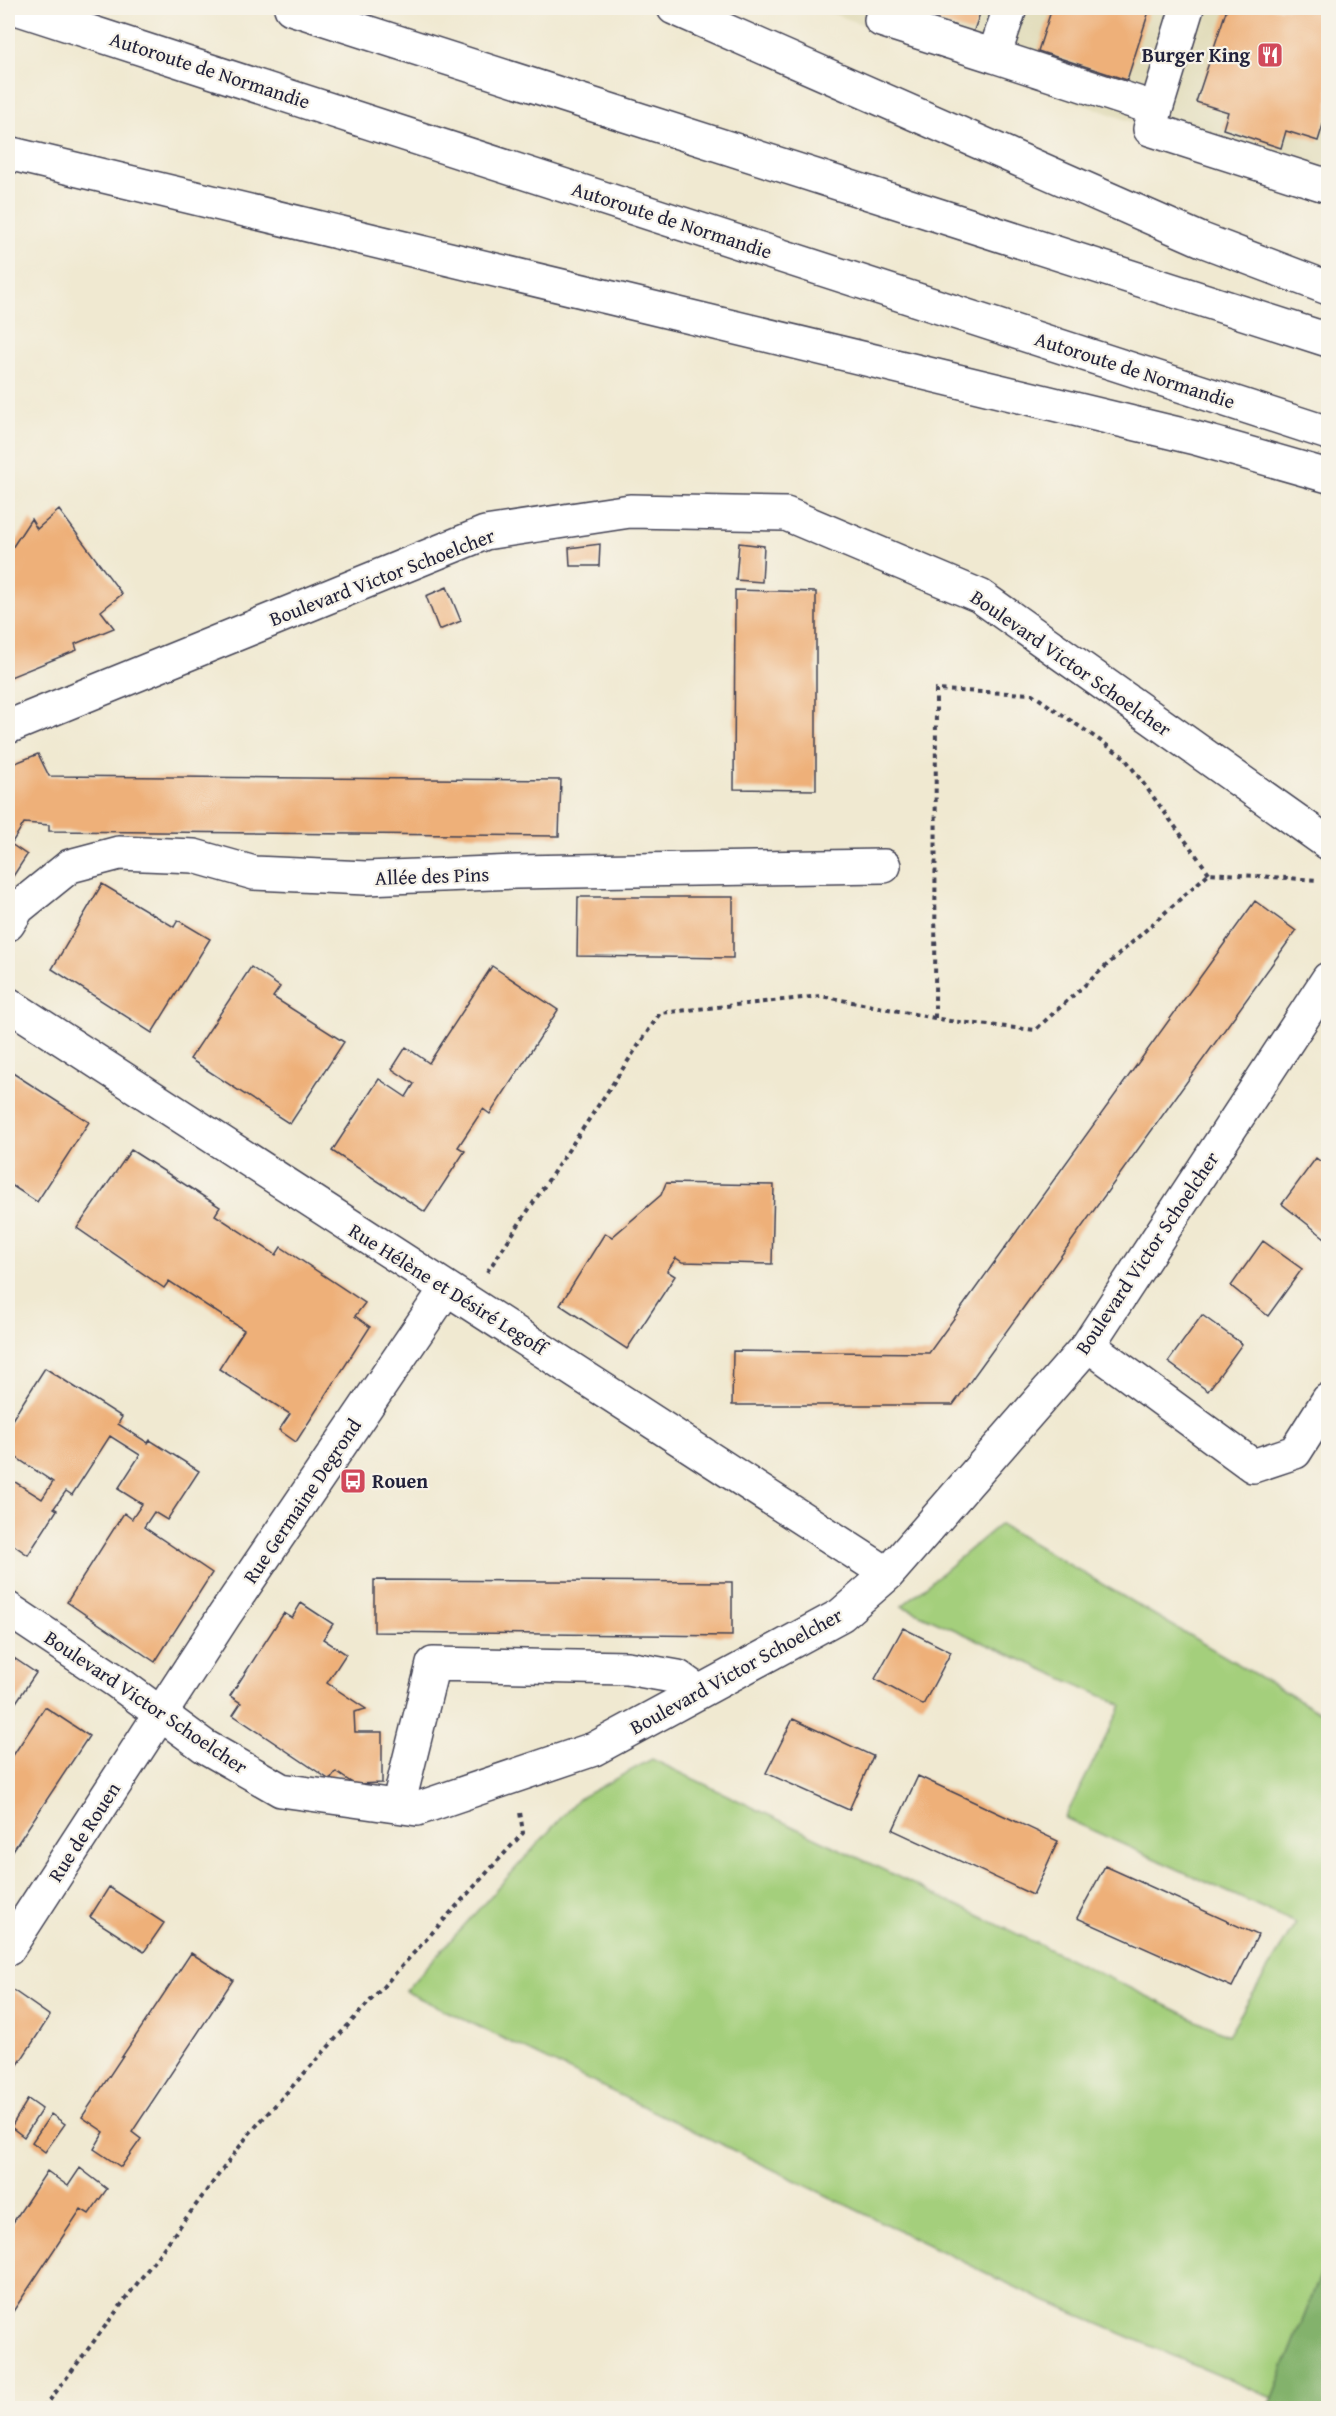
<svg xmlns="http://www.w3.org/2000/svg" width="1336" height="2416" viewBox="0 0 1336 2416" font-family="'Gentium Book Plus',serif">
	<rect width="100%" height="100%" fill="#f7f3e8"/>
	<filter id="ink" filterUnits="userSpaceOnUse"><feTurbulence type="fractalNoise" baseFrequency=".0167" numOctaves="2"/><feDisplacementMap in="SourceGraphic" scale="12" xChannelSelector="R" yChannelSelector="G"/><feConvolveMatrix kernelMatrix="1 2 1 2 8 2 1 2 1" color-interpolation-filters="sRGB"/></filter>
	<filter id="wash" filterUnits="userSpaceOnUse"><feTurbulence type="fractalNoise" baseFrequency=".008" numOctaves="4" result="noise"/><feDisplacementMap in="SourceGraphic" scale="24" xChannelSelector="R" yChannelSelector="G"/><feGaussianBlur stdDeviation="1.35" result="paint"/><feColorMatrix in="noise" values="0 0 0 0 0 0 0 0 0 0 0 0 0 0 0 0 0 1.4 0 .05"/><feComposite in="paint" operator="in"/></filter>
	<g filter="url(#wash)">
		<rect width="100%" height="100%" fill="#f0e9d1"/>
		<path fill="#e1dcba" d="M817 8H1328V193Z"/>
		<path fill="#a4cf7c" stroke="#63785c" stroke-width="1.5" d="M1000 1524 1328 1717V2256L1272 2398 1038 2298 405 1991 578 1799 652 1759 1228 2035 1296 1923 1065 1818 1122 1705 902 1606Z"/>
		<path fill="#83b26c" stroke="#526a54" stroke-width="1.5" d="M1328 2256V2408H1268L1327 2259Z"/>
		<g id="blocks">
			<path fill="#eeb079" d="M901 8H982L973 33 900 10Z
				M1052 8H1150L1127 80 1038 51Z
				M1227 8H1328V109L1318 141 1286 131 1281 148 1223 129 1228 112 1196 102Z
				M59 510 122 594 101 611 114 628 75 644 77 650 8 678V554L31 519 37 529Z
				M739 543 764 546 762 582 736 580Z
				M600 544 599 566H570L569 548Z
				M447 587 461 621 439 630 426 596Z
				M735 590 816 592V790L734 789Z
				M38 754 49 776 561 780 559 836 49 831V825L24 823 11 844 27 855 8 884V766Z
				M102 884 174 927 178 920 210 939 152 1033 52 969Z
				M578 897H733V958L577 956Z
				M1255 901 1296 931 953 1405H732L733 1351 929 1353Z
				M492 966 558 1010 490 1114 483 1109 458 1147 465 1151 425 1212 332 1151 379 1079 406 1097 414 1084 392 1069 406 1047 429 1063Z
				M251 967 280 987 273 997 344 1042 290 1124 190 1059Z
				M8 1070 89 1122 37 1202 8 1183Z
				M131 1150 220 1207 215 1215 276 1255 281 1247 365 1303 355 1316 370 1327 296 1442 279 1430 290 1414 219 1369 244 1330 169 1281 164 1288 77 1228Z
				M1316 1158 1328 1167V1233L1325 1238 1282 1204Z
				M666 1183 774 1185 772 1264 682 1262 676 1258 667 1271 675 1276 627 1349 560 1305 605 1233 612 1237 661 1195Z
				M1263 1241 1302 1269 1268 1316 1231 1286Z
				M1202 1315 1242 1344 1208 1391 1168 1362Z
				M45 1368 122 1417 118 1424 148 1443 150 1440 199 1471 167 1520 154 1512 144 1527 212 1573 155 1662 67 1602 124 1513 132 1519 142 1504 118 1489 140 1455 110 1436 72 1495 66 1491 54 1508 57 1510 28 1555 8 1541V1487L12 1480 42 1499 53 1482 8 1452V1426Z
				M374 1580 732 1582V1636L374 1632Z
				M301 1603 333 1624 323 1639 346 1654 327 1683 366 1709 354 1712 355 1732H382V1783L354 1784 336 1772 330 1780 233 1715 241 1703 230 1696 284 1613 292 1618Z
				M903 1628 951 1652 923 1705 875 1679Z
				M8 1654 36 1673 8 1714Z
				M45 1707 89 1736 8 1858V1763Z
				M793 1719 873 1756 849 1810 766 1773Z
				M918 1776 1058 1841 1033 1895 893 1830Z
				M1105 1866 1258 1935 1232 1987 1077 1918Z
				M109 1887 164 1923 144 1952 90 1917Z
				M191 1953 233 1980 132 2132 141 2139 121 2167 94 2149 104 2132 82 2117Z
				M10 1988 50 2016 8 2080V1991Z
				M28 2099 42 2109 24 2137 11 2127Z
				M51 2114 65 2124 45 2152 32 2142Z
				M80 2168 107 2189 89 2214 81 2209 8 2319V2230L47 2171 68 2186Z"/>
		</g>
	</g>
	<g filter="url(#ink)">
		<use href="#blocks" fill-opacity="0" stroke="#414052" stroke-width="1.5"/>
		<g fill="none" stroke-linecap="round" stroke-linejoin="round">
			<defs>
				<path id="minor" d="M885 8 881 20 994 56 1010 8
					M1187 8 1150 129 1328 186
					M994 56 1156 109
					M8 727 485 533 630 511 786 514 980 596 1328 843
					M8 924 18 908 70 866 119 853 194 856 254 873 366 878 516 872 884 866
					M8 1004 888 1574
					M1088 1345 1253 1466 1295 1452 1328 1400
					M8 1609 116 1681 204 1746 281 1790 417 1809 594 1749 841 1615 888 1574 1088 1345 1328 979
					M398 1806 433 1664 627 1668 678 1677 699 1692
					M8 1949 224 1616 446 1289"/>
				<path id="highway" d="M16 8 1328 433
					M291 8 1328 340
					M674 8 1202 240 1328 288
					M8 153 1195 438 1328 476"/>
			</defs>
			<use href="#minor" stroke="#414052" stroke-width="36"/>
			<use href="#highway" stroke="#414052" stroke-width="36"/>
			<path stroke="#414052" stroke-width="4" stroke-dasharray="4.5 4.5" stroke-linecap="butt" d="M935 1018 936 690 1032 694 1124 757 1209 873
				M487 1272 660 1013 821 996 950 1021 1035 1030 1209 873 1318 880
				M44 2408 249 2134 523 1833 520 1812"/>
			<use href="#minor" stroke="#fff" stroke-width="33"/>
			<use href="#highway" stroke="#fff" stroke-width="33"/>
		</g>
	</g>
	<defs>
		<symbol id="restaurant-square" viewBox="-11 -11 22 22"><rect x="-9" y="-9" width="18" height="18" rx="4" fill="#d1495b" stroke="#f7f3e8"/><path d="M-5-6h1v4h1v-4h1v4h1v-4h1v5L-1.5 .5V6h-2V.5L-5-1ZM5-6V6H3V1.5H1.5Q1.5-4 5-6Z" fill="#fff"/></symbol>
		<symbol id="bus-square" viewBox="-11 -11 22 22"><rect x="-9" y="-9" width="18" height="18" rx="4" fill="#d1495b" stroke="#f7f3e8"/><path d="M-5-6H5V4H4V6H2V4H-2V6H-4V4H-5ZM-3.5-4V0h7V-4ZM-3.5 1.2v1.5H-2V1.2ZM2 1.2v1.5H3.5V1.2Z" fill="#fff"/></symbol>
	</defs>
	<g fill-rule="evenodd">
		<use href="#restaurant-square" x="1255" y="40" width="30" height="30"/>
		<use href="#bus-square" x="338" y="1466" width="30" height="30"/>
	</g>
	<g text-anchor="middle" stroke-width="4.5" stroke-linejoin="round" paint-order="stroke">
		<g font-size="20" font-weight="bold" fill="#22223b" stroke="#f7f3e8" text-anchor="end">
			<text x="1250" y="62">Burger King</text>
			<text x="372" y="1488" text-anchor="start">Rouen</text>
		</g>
		<g font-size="20" fill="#22223b" stroke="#f7f3e8">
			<text transform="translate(210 70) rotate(18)" y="7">Autoroute de Normandie</text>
			<text transform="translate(672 220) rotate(18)" y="7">Autoroute de Normandie</text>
			<text transform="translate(1135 370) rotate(18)" y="7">Autoroute de Normandie</text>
			<text transform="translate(382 577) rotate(-21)" y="7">Boulevard Victor Schoelcher</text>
			<text transform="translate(1071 663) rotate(35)" y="7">Boulevard Victor Schoelcher</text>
			<text transform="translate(432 876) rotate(-2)" y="7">Allée des Pins</text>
			<text transform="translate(1147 1253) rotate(-56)" y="7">Boulevard Victor Schoelcher</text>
			<text transform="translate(448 1289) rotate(32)" y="7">Rue Hélène et Désiré Legoff</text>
			<text transform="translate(302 1501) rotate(-56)" y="7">Rue Germaine Degrond</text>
			<text transform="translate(736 1671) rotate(-29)" y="7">Boulevard Victor Schoelcher</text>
			<text transform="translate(146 1702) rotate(34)" y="7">Boulevard Victor Schoelcher</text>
			<text transform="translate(84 1832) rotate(-57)" y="7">Rue de Rouen</text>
		</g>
	</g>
	<rect width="1336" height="2416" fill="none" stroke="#f7f3e8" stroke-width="30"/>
</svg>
